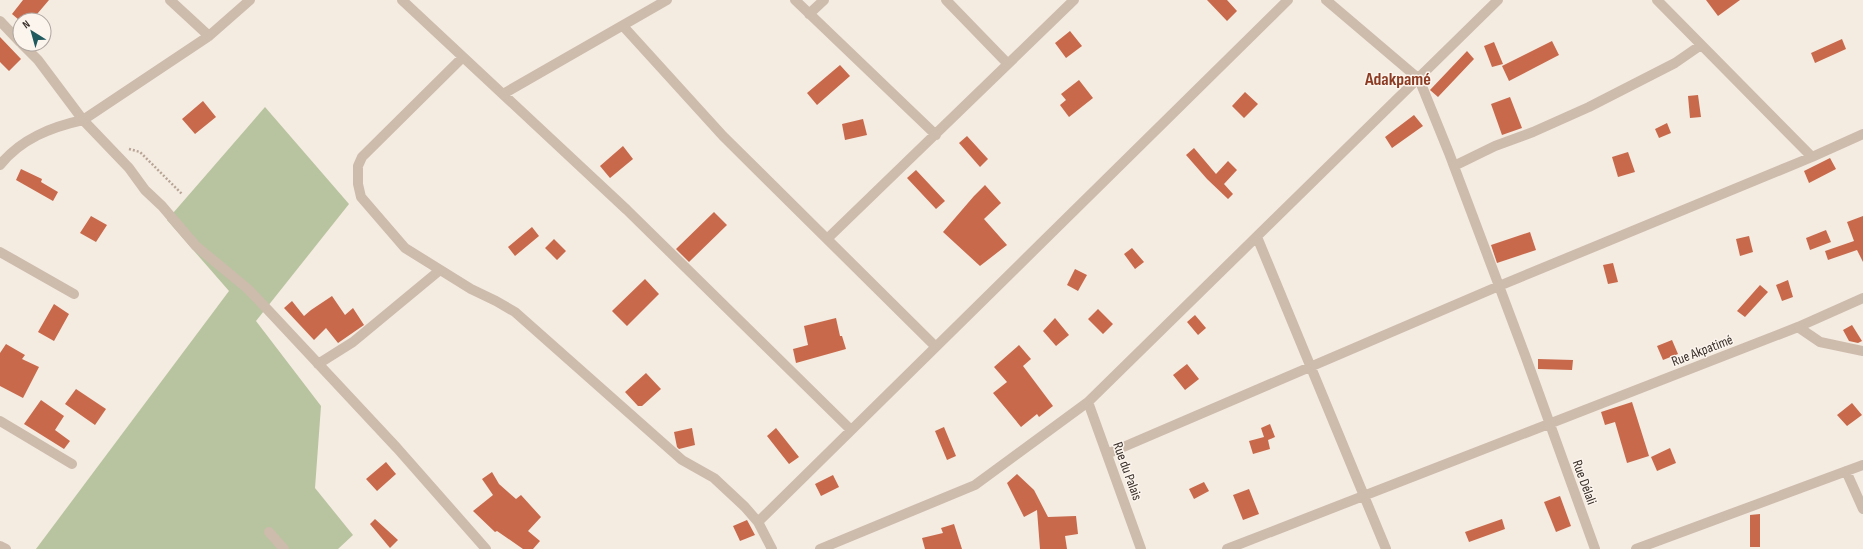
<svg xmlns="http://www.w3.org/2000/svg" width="1863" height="549" viewBox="0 0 1863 549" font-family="'Sofia Sans Condensed',sans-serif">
	<rect width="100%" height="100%" fill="#f4ebe1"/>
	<path fill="#b8c4a0" d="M265 107 349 204 256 321 321 406 315 488 353 535 338 549H36L229 291 167 220Z"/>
	<path fill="#c8694b" d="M23 0H49L32 20H19L12 14Z
		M1207 0H1227L1237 11 1227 21Z
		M1706 0H1740L1718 16Z
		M1070 31 1082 46 1066 58 1055 43Z
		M0 37 21 59 9 71 0 62Z
		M1842 39 1846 49 1815 63 1811 53Z
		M1552 41 1559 55 1509 81 1502 66Z
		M1494 42 1503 64 1492 67 1484 46Z
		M1467 51 1474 59 1438 97 1430 90Z
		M840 65 850 76 817 105 807 93Z
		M1079 80 1093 98 1069 117 1060 105 1066 100 1061 94Z
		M1245 92 1258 104 1244 118 1232 106Z
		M1698 95 1701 117 1690 118 1688 96Z
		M1510 97 1522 128 1502 135 1491 104Z
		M203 101 216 117 195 134 182 119Z
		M1414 115 1423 126 1392 148 1385 137Z
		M863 119 867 135 845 140 842 124Z
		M1667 123 1671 133 1659 138 1655 129Z
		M967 136 988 159 980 167 959 143Z
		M623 146 633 159 610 178 600 166Z
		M1194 148 1216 174 1228 161 1237 170 1224 184 1233 194 1228 199 1207 179 1186 155Z
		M1628 152 1635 172 1618 177 1612 157Z
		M1830 158 1836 169 1809 183 1804 171Z
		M21 169 42 179 41 182 58 192 53 201 16 180Z
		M916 170 945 201 936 209 907 178Z
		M985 185 1001 203 984 219 1007 245 980 266 943 232 974 196Z
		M714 212 727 225 689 262 676 249Z
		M91 216 107 225 96 242 80 233Z
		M1863 216V262L1857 250 1828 260 1825 251 1854 241 1847 222Z
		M532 227 539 236 515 256 508 247Z
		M1826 230 1831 242 1810 250 1806 238Z
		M1530 232 1536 250 1497 263 1491 245Z
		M1749 236 1753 252 1740 256 1736 239Z
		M554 239 566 251 557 260 545 248Z
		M1132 248 1144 262 1135 269 1124 254Z
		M1613 263 1618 282 1608 284 1603 265Z
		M1075 269 1087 275 1078 291 1067 285Z
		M645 279 659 294 627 326 612 311Z
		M1788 280 1793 297 1782 301 1776 285Z
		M1760 285 1768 292 1745 317 1737 311Z
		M332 296 345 315 353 308 364 325 338 343 326 328 314 340 284 308 292 301 304 316 311 310Z
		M54 304 69 314 54 341 38 332Z
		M1098 309 1113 324 1103 334 1088 319Z
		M1195 315 1206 328 1198 335 1187 322Z
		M836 318 840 336H842L846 349 796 363 793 349 808 345 804 326Z
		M1055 318 1069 335 1056 346 1043 331Z
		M1852 325 1862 341 1858 343 1849 341 1843 330Z
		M1672 340 1678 354 1663 360 1657 346Z
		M6 344 25 355 22 359 39 367 23 398 0 386V353Z
		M1019 345 1031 359 1023 366 1053 406 1039 417 1037 414 1021 427 993 393 1007 382 994 367Z
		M1538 359 1573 360 1572 370 1538 369Z
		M1187 364 1199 379 1185 390 1173 375Z
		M646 373 661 389 642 406H638L625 392Z
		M76 389 106 409 95 425 65 404Z
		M41 400 64 416 55 430 70 441 64 449 24 424Z
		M1632 402 1649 456 1627 463 1615 422 1605 425 1601 412Z
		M1852 403 1862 415 1847 426 1837 415Z
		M1270 424 1275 437 1268 440 1270 449 1253 454 1249 441 1264 437 1261 428Z
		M944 427 956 456 947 460 935 431Z
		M692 428 695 445 679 449 677 447 674 432Z
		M776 428 799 457 789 464 767 436Z
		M1670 448 1676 463 1657 471 1651 457Z
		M386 462 396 474 377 491 366 479Z
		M492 472 499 484 516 499 521 495 541 517 528 531 540 541 533 549H523L497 531 495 532 473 511 493 495 482 479Z
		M1017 474 1034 490 1048 517 1076 516 1078 534 1065 536 1067 549H1040L1037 510 1024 517 1007 483Z
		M833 475 839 487 821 496 815 484Z
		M1204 482 1209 491 1194 499 1189 489Z
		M1249 489 1259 514 1243 520 1233 495Z
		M1560 496 1571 526 1556 532 1544 502Z
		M1760 514V547H1750V515Z
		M375 519 398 540 390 548 370 524Z
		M1502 519 1505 529 1469 542 1465 532Z
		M747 520 755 535 740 541 733 526Z
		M954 524 962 549H925L922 538 943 533 941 528Z"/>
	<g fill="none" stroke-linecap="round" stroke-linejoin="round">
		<path stroke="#b9a596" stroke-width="2.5" stroke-dasharray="2 2" stroke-linecap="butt" d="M129 149 140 152 182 194"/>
		<path stroke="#cdbbac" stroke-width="10" d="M170 0 209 36
			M402 0 627 210 850 429
			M795 0 936 135
			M946 0 1008 64
			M1326 0 1419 79 1449 153 1525 355 1595 549
			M1657 0 1812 157
			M809 14 824 0
			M0 21 20 42
			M623 26 723 136 935 346
			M22 44 38 60 83 120 129 168 145 190 162 206 196 246 248 289 268 310 397 448 486 549
			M463 57 362 157 358 166V184L361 197 405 248 471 289 496 301 515 312 682 460 714 478 745 507 758 522 772 549
			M503 94 667 0
			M0 165C21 139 51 127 83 120L209 36 250 0
			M1454 166 1495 146 1533 132 1589 107 1675 63 1701 45
			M1257 237 1386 549
			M827 239 1074 0
			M0 252 74 294
			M1798 327 1820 342 1863 351
			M318 364 353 342 440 270
			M1088 402 1141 549
			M0 421 72 464
			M1107 454 1499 286 1812 157 1863 134
			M1846 471 1863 509
			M758 522 1288 0
			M269 532 284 549
			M0 546 6 549
			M820 549 975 485 1088 402 1498 0
			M1227 549 1798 327 1863 298
			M1636 549 1863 465"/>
	</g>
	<g text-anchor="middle" stroke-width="3" stroke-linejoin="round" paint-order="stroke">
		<g font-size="14" fill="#3b302b" stroke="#fbf5ee">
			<text transform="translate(1702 350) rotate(-21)" y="5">Rue Akpatimé</text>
			<text transform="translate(1128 471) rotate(70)" y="5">Rue du Palais</text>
			<text transform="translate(1585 482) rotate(70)" y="5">Rue Délali</text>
		</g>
		<g font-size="18" font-weight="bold" fill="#8c3b22" stroke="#fbf5ee">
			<text x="1398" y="85">Adakpamé</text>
		</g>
	</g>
	<g transform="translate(32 32) rotate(323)"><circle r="19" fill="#fbf5ee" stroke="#aea6a0"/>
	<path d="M0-3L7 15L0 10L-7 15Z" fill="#1f5a5e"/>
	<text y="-6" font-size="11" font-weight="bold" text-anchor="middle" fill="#3b302b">N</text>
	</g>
</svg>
